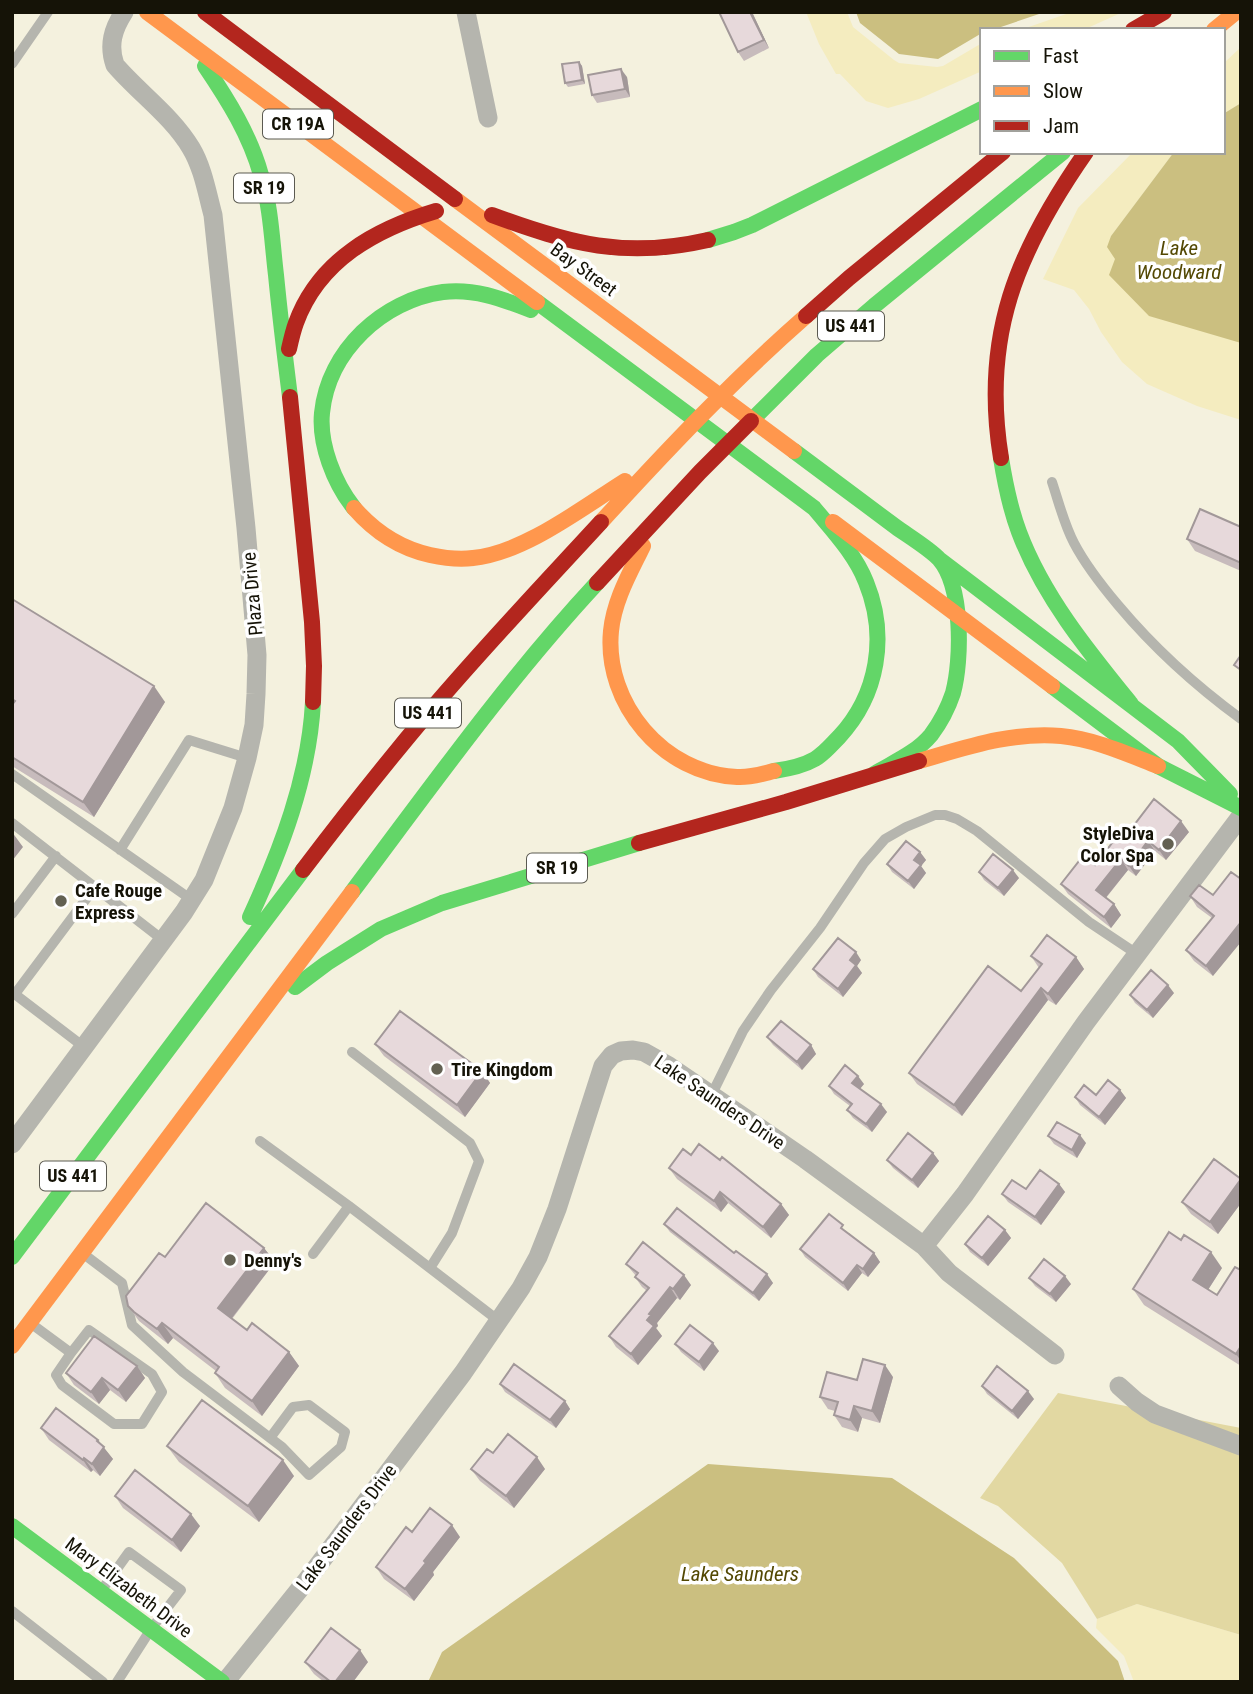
<svg xmlns="http://www.w3.org/2000/svg" width="1253" height="1694" viewBox="0 0 1253 1694" font-family="'Roboto Condensed',sans-serif">
	<rect width="100%" height="100%" fill="#f4f1de"/>
	<path fill="#f4ecbf" d="M806 12H847L853 27 894 60 899 63 937 67 943 66 982 43V71L919 99 888 108 866 101 840 74H836L819 44Z
		M1072 12H1123L1083 30H1020Z
		M1241 47V103L1223 114V64Z
		M1133 152H1174L1111 236 1108 247 1204 326 1241 343V420L1197 406 1147 384 1122 362 1101 332 1089 309 1074 290 1043 279 1078 208Z
		M1137 1604 1241 1635V1682H1134L1124 1656 1096 1628 1097 1619Z"/>
	<path fill="#e2d8a2" d="M1058 1393 1241 1428V1635L1137 1604 1097 1619 1062 1563 998 1506 980 1498Z"/>
	<path fill="#cbbf80" d="M856 12H1045L992 30H982V33L938 59 899 54 860 23Z
		M1241 103V343L1149 316 1109 275 1115 259 1107 247 1111 236 1174 152H1223V114Z
		M708 1464 892 1478 1014 1558 1118 1661 1125 1682H428L442 1652Z"/>
	<g fill="none" stroke-linecap="round" stroke-linejoin="round">
		<path stroke="#b5b5ae" stroke-width="10" d="M12 64 48 12
			M1052 482C1059 503 1064 524 1074 543 1086 566 1102 586 1118 605 1154 648 1196 686 1241 719
			M12 774 192 900
			M12 823 163 940
			M120 850 189 740 247 758
			M12 914 56 856
			M12 992 84 1047
			M15 994 95 887
			M352 1052 470 1143 479 1161 452 1233 430 1268
			M712 1094 743 1031 771 990 820 928 864 863 885 839 906 827 935 815H945L957 819 977 831 1089 922 1137 954
			M260 1141 349 1206 499 1321
			M313 1254 349 1206
			M85 1255 122 1283 132 1325 183 1372 282 1447 309 1475 341 1447 345 1432 309 1405 293 1407 270 1438
			M33 1325 71 1353 89 1330 152 1374 162 1392 142 1424H114L62 1385 56 1375 71 1353
			M101 1591 129 1552 181 1590 151 1629 117 1682
			M12 1611 103 1682"/>
		<path stroke="#b5b5ae" stroke-width="19" d="M466 12 488 118
			M12 1144 184 912 204 880 233 808 247 758 254 725 256 694 257 655 246 528 213 215C207 193 203 168 191 148 172 116 139 93 115 65 108 45 113 29 124 12
			M924 1246 965 1194 1086 1022 1241 816
			M1119 1386 1137 1402 1155 1414 1241 1446
			M225 1682 307 1580 463 1373 521 1288 538 1257 557 1209 603 1066 612 1055 621 1051 633 1050 644 1052 669 1066 805 1159 924 1246 949 1273 1055 1355"/>
		<path stroke="#63d668" stroke-width="16" d="M205 66C228 100 250 135 261 175 271 207 272 242 276 275 280 316 285 357 290 397
			M708 240 734 232 752 225 982 109
			M537 302 814 508C833 531 855 554 866 582 888 636 878 695 839 737 831 745 825 753 815 759 803 766 788 769 774 771
			M751 421 817 355 874 306 1063 152
			M794 451C828 476 862 502 896 527 907 535 930 549 939 559 963 586 962 660 953 693 948 708 940 723 931 735 916 753 894 762 874 774
			M1001 458C1005 483 1010 508 1019 532 1043 596 1088 651 1131 704
			M354 508C334 483 319 444 322 413 328 351 383 300 443 292 474 288 502 299 531 310
			M939 559 1178 741 1230 794
			M1052 686 1158 766 1241 808
			M352 892C431 787 507 680 597 583
			M250 917C281 850 309 777 313 702
			M295 987 327 963 381 929 442 903 639 843
			M12 1257 303 870
			M12 1526 222 1682"/>
		<path stroke="#ff974d" stroke-width="16" d="M147 12 537 302
			M1214 30 1236 12
			M455 199 794 451
			M354 508C374 531 399 548 430 555 444 558 458 560 473 558 524 553 582 508 625 481
			M601 522C666 451 733 380 806 316
			M833 522 1052 686
			M643 546C630 573 614 600 611 631 604 704 664 774 737 777 750 778 762 774 774 771
			M919 761C968 747 1009 732 1061 736 1094 739 1127 754 1158 766
			M12 1346 352 892"/>
		<path stroke="#b3261e" stroke-width="16" d="M205 12 455 199
			M1133 30 1164 12
			M492 215C570 244 625 259 708 240
			M806 316 849 278 1003 152
			M289 349C291 340 293 331 296 323 319 260 376 229 436 211
			M290 397 312 622 314 666 313 702
			M1001 458C981 336 1017 251 1086 152
			M597 583 700 472 751 421
			M639 843 786 802 919 761
			M303 870C344 816 386 763 429 712 484 647 543 585 601 522"/>
	</g>
	<path fill="#c7bbbc" d="M752 12 769 48 744 61 738 52Z
		M579 62 582 66 585 84 568 87 565 83Z
		M627 77 630 97 597 103 592 95Z
		M1241 527V571L1195 551 1187 539Z
		M12 599 165 702 94 817 12 766Z
		M1131 829 1189 832 1166 860 1155 851 1136 876 1128 870 1106 898 1114 904 1121 915 1111 928 1068 894 1061 884 1095 865Z
		M920 852 926 860 921 866 926 873 914 889 892 872 887 864Z
		M979 872 1019 878 1004 896 984 880Z
		M1231 872 1213 976 1194 961 1186 950 1212 918 1197 907 1190 896 1213 895Z
		M1031 956 1076 957 1084 969 1056 1005 1048 1000 962 1116 917 1084 909 1073 1021 991 1039 968Z
		M861 960 857 966 862 973 843 997 818 977 813 969Z
		M1174 993 1153 1018 1135 1003 1130 995Z
		M767 1037 811 1045 816 1054 802 1070 773 1045Z
		M375 1044 482 1071 490 1083 465 1117 384 1056Z
		M864 1084 860 1089 887 1112 872 1132 853 1118 847 1110 850 1106 834 1094 829 1086Z
		M1120 1090 1126 1098 1105 1125 1080 1105 1075 1097 1096 1095Z
		M1048 1136 1086 1143 1077 1158 1054 1144Z
		M933 1153 939 1161 918 1188 893 1168 887 1160Z
		M691 1155 781 1204 789 1215 771 1238 728 1203 721 1212 677 1179 669 1168Z
		M1241 1178V1203L1218 1234 1191 1214 1182 1202Z
		M1059 1184 1065 1192 1041 1225 1008 1202 1002 1194Z
		M664 1224 734 1253 773 1283 759 1301 670 1232Z
		M1005 1230 1011 1238 988 1266 970 1252 965 1244Z
		M849 1233 874 1253 880 1262 868 1277 862 1273 848 1291 805 1257 800 1249Z
		M264 1248 275 1262 232 1319 247 1330 289 1352 299 1366 262 1416 225 1388 215 1373 216 1371 173 1338 168 1344 139 1321 128 1306 165 1257Z
		M626 1264 691 1285 680 1300 677 1298 657 1323 658 1326 656 1328 662 1336 638 1365 616 1347 609 1336 647 1291 642 1287 635 1277 636 1276Z
		M1222 1268 1208 1290 1217 1295 1241 1270V1366L1144 1305 1133 1289Z
		M1029 1278 1071 1284 1056 1302 1035 1286Z
		M675 1344 719 1351 704 1371 681 1352Z
		M137 1366 145 1378 126 1402 110 1390 99 1404 74 1385 66 1373Z
		M893 1377 880 1423 862 1418 858 1432 842 1427 834 1415 835 1411 828 1409 820 1397 857 1380Z
		M500 1384 565 1401 570 1409 556 1428 505 1392Z
		M982 1386 1034 1399 1018 1419 987 1394Z
		M41 1428 102 1446 113 1459 100 1476 93 1470 91 1472 49 1440Z
		M167 1446 294 1476 259 1522 179 1462Z
		M493 1453 545 1469 514 1508 480 1481 471 1469Z
		M115 1496 200 1526 181 1552 123 1508Z
		M412 1532 460 1537 433 1572 434 1575 414 1601 384 1579 376 1567Z
		M305 1662H368L353 1682H324L314 1674Z"/>
	<path fill="#a29899" d="M750 12H752L769 48 764 40Z
		M579 62 582 66 585 84 582 80Z
		M621 69 627 77 630 97 625 89Z
		M154 686 165 702 94 817 83 802Z
		M1181 821 1189 832 1166 860 1159 850Z
		M12 832 23 847 12 861Z
		M1148 841 1155 851 1136 876 1129 866Z
		M920 852 926 860 921 866 926 873 914 889 908 881 914 860Z
		M1121 859 1128 870 1103 901 1096 890Z
		M1013 870 1019 878 1004 896 998 888Z
		M1114 904 1121 915 1111 928 1104 917Z
		M1241 922V942L1213 976 1206 966Z
		M856 952 861 960 857 966 862 973 843 997 838 989 850 960Z
		M1076 957 1084 969 1056 1005 1048 994Z
		M1168 985 1174 993 1153 1018 1147 1010Z
		M1041 988 1048 1000 962 1116 954 1105Z
		M811 1045 816 1054 802 1070 797 1062Z
		M482 1071 490 1083 465 1117 457 1105Z
		M858 1076 864 1084 858 1091 852 1083Z
		M1120 1090 1126 1098 1105 1125 1099 1117Z
		M881 1104 887 1112 872 1132 866 1124Z
		M1080 1135 1086 1143 1077 1158 1072 1150Z
		M933 1153 939 1161 918 1188 912 1180Z
		M1241 1179V1203L1218 1234 1210 1222Z
		M1059 1184 1065 1192 1041 1225 1035 1217Z
		M720 1192 728 1203 721 1212 714 1201Z
		M781 1204 789 1215 771 1238 763 1227Z
		M1005 1230 1011 1238 988 1266 982 1258Z
		M264 1248 275 1262 228 1323 218 1308Z
		M1211 1252 1222 1268 1204 1296 1193 1280Z
		M874 1253 880 1262 868 1277 863 1269Z
		M857 1265 862 1273 848 1291 843 1283Z
		M767 1274 773 1283 759 1301 753 1293Z
		M684 1275 691 1285 680 1300 673 1289Z
		M1065 1276 1071 1284 1056 1302 1050 1294Z
		M670 1287 677 1298 657 1323 658 1326 656 1328 662 1336 638 1365 631 1354 649 1314Z
		M162 1323 173 1338 168 1344 157 1329Z
		M713 1343 719 1351 704 1371 699 1362Z
		M1241 1346V1361L1236 1354Z
		M289 1352 299 1366 262 1416 252 1401Z
		M885 1365 893 1377 880 1423 872 1411Z
		M137 1366 145 1378 126 1402 118 1390Z
		M102 1378 110 1390 99 1404 91 1392Z
		M1028 1391 1034 1399 1018 1419 1012 1411Z
		M565 1401 570 1409 556 1428 550 1420Z
		M854 1406 862 1418 858 1432 850 1420Z
		M98 1440 113 1459 100 1476 92 1464Z
		M537 1457 545 1469 514 1508 506 1496Z
		M84 1458 93 1470 91 1472 83 1460Z
		M283 1460 294 1476 259 1522 248 1506Z
		M191 1514 200 1526 181 1552 172 1540Z
		M452 1525 460 1537 433 1572 434 1575 414 1601 405 1589 424 1561Z
		M360 1650 368 1662 353 1682H335Z"/>
	<path fill="#e7d9db" stroke="#a29899" stroke-width="2" d="M719 12H750L764 40 738 52Z
		M579 62 582 80 565 83 562 64Z
		M621 69 625 89 592 95 588 75Z
		M1200 509 1241 527V563L1187 539Z
		M12 599 154 686 83 802 12 757V705L15 701 12 699Z
		M1241 655V670L1234 665Z
		M1154 799 1181 821 1159 850 1148 841 1129 866 1121 859 1096 890 1114 904 1104 917 1061 884 1083 856 1095 865 1126 825 1131 829Z
		M906 841 920 852 914 860 921 865 908 881 887 864Z
		M993 854 1013 870 998 888 979 872Z
		M1231 872 1241 879V922L1206 966 1186 950 1214 916 1190 896 1199 885 1213 895Z
		M1047 935 1076 957 1048 994 1041 988 954 1105 909 1073 988 966 1021 991 1042 964 1031 956Z
		M838 938 856 952 850 960 856 965 838 989 813 969Z
		M1151 970 1168 985 1147 1010 1130 995Z
		M400 1011 482 1071 457 1105 375 1044Z
		M781 1021 811 1045 797 1062 767 1037Z
		M845 1065 858 1076 852 1083 881 1104 866 1124 847 1110 852 1104 829 1086Z
		M1108 1080 1120 1090 1099 1117 1075 1097 1084 1085 1096 1095Z
		M1057 1122 1080 1135 1072 1150 1048 1136Z
		M908 1133 933 1153 912 1180 887 1160Z
		M699 1144 720 1160 722 1157 781 1204 763 1227 720 1192 714 1201 669 1168 683 1149 691 1155Z
		M1214 1159 1241 1179 1210 1222 1182 1202Z
		M1040 1170 1059 1184 1035 1217 1002 1194 1012 1180 1026 1189Z
		M206 1203 264 1248 218 1308 247 1330 252 1323 289 1352 252 1401 215 1373 219 1367 162 1323 157 1329 134 1312 128 1306 126 1296 159 1253 165 1257Z
		M677 1208 734 1253 736 1251 767 1274 753 1293 664 1224Z
		M829 1214 843 1225 841 1228 874 1253 863 1269 857 1265 843 1283 800 1249Z
		M988 1216 1005 1230 982 1258 965 1244Z
		M1169 1232 1181 1240 1184 1235 1211 1252 1193 1280 1217 1295 1235 1267 1241 1270V1346L1236 1354 1133 1289Z
		M643 1242 684 1275 673 1289 670 1287 649 1314 651 1315 647 1320 654 1326 631 1354 609 1336 649 1288 635 1277 638 1273 626 1264Z
		M1044 1259 1065 1276 1050 1294 1029 1278Z
		M690 1325 713 1343 699 1362 675 1344Z
		M94 1336 137 1366 118 1390 102 1378 91 1392 66 1373Z
		M863 1359 885 1365 872 1411 854 1406 850 1420 834 1415 838 1402 820 1397 827 1372 857 1380Z
		M514 1364 565 1401 550 1420 500 1384Z
		M997 1366 1028 1391 1012 1411 982 1386Z
		M202 1400 283 1460 248 1506 167 1446Z
		M56 1408 98 1440 97 1441 104 1447 92 1464 84 1458 83 1460 41 1428Z
		M508 1434 537 1457 506 1496 471 1469 487 1449 493 1453Z
		M135 1470 191 1514 172 1540 115 1496Z
		M430 1508 452 1525 424 1561 426 1563 405 1589 376 1567 406 1527 412 1532Z
		M331 1628 360 1650 335 1682H331L305 1662Z"/>
	<g fill="#636152" stroke="#fff" stroke-width="2.5">
		<circle cx="1168" cy="844" r="7"/>
		<circle cx="61" cy="901" r="7"/>
		<circle cx="437" cy="1069" r="7"/>
		<circle cx="230" cy="1260" r="7"/>
	</g>
	<g text-anchor="middle" stroke-width="7" stroke-linejoin="round" paint-order="stroke">
		<g fill="#fff" stroke="#5b5a51" stroke-width="2">
			<rect x="263" y="109.5" width="70" height="29" rx="5"/>
			<rect x="234" y="173.5" width="60" height="29" rx="5"/>
			<rect x="818" y="311.5" width="66" height="29" rx="5"/>
			<rect x="395" y="698.5" width="66" height="29" rx="5"/>
			<rect x="527" y="853.5" width="60" height="29" rx="5"/>
			<rect x="40" y="1161.5" width="66" height="29" rx="5"/>
		</g>
		<g font-size="18" font-weight="bold" fill="#151307">
			<text x="298" y="130">CR 19A</text>
			<text x="264" y="194">SR 19</text>
			<text x="851" y="332">US 441</text>
			<text x="428" y="719">US 441</text>
			<text x="557" y="874">SR 19</text>
			<text x="73" y="1182">US 441</text>
		</g>
		<g font-size="19" fill="#151307" stroke="#fff">
			<text transform="translate(584 269) rotate(36)" y="7">Bay Street</text>
			<text transform="translate(252 594) rotate(-95)" y="7">Plaza Drive</text>
			<text transform="translate(720 1102) rotate(34)" y="7">Lake Saunders Drive</text>
			<text transform="translate(346 1527) rotate(-53)" y="7">Lake Saunders Drive</text>
			<text transform="translate(129 1587) rotate(37)" y="7">Mary Elizabeth Drive</text>
		</g>
		<g font-size="19" font-weight="bold" fill="#151307" stroke="#fff" text-anchor="start">
			<text x="1154" y="840" text-anchor="end">StyleDiva<tspan x="1154" dy="22">Color Spa</tspan></text>
			<text x="75" y="897">Cafe Rouge<tspan x="75" dy="22">Express</tspan></text>
			<text x="451" y="1076">Tire Kingdom</text>
			<text x="244" y="1267">Denny's</text>
		</g>
		<g font-size="21" font-style="italic" fill="#534803" stroke="#fff">
			<text x="1179" y="255">Lake<tspan x="1179" dy="24">Woodward</tspan></text>
			<text x="740" y="1581">Lake Saunders</text>
		</g>
	</g>
	<rect width="1253" height="1694" fill="none" stroke="#151307" stroke-width="28"/>
	<rect x="980" y="28" width="245" height="126" fill="#ffffff" stroke="#a1a19c" stroke-width="2"/>
	<rect x="994" y="51" width="35" height="10" fill="#63d668" stroke="#a1a19c" stroke-width="2"/>
	<text x="1043" y="63" font-size="21" fill="#151307">Fast</text>
	<rect x="994" y="86" width="35" height="10" fill="#ff974d" stroke="#a1a19c" stroke-width="2"/>
	<text x="1043" y="98" font-size="21" fill="#151307">Slow</text>
	<rect x="994" y="121" width="35" height="10" fill="#b3261e" stroke="#a1a19c" stroke-width="2"/>
	<text x="1043" y="133" font-size="21" fill="#151307">Jam</text>
</svg>
